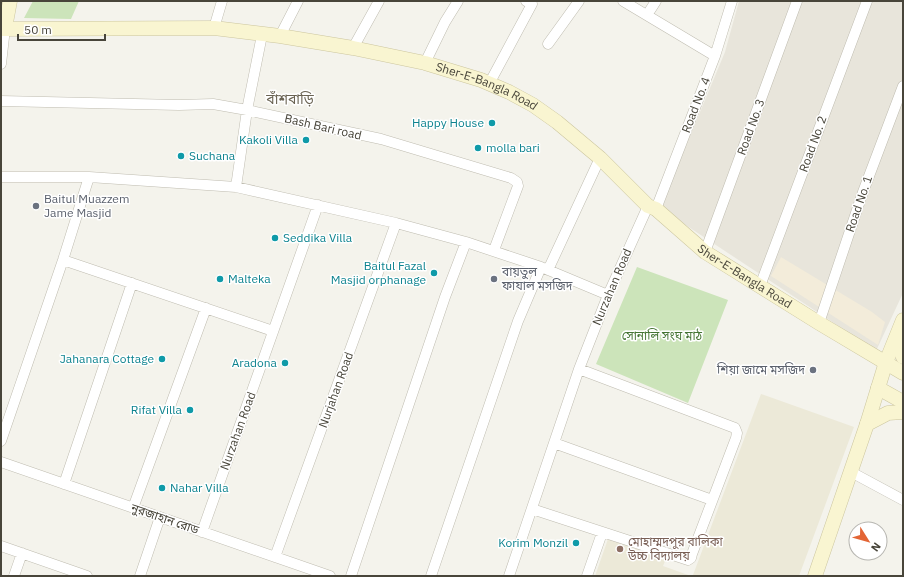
<svg xmlns="http://www.w3.org/2000/svg" width="904" height="577" viewBox="0 0 904 577" font-family="'IBM Plex Sans','Noto Sans Bengali',sans-serif">
	<rect width="100%" height="100%" fill="#f4f3ec"/>
	<path fill="#e8e5db" d="M739 1H903V293L876 351 660 208 725 52Z"/>
	<path fill="#f3ecda" d="M781 257 872 312 885 322 878 345 771 276Z"/>
	<path fill="#ece9d8" d="M761 394 854 427 799 576H695L693 575Z
		M608 539 666 559 663 566 691 576H595Z"/>
	<path fill="#cce4ba" d="M33 1H79L71 19 24 18Z
		M637 267 728 300 688 403 596 364Z"/>
	<g fill="none" stroke-linecap="round" stroke-linejoin="round">
		<defs>
			<path id="street" d="M623 1 715 56
				M647 15 656 1
				M214 28 222 1
				M280 36 298 1
				M548 44 579 1
				M353 48 379 1
				M425 63 445 22 458 1
				M1 64 5 28
				M489 84 532 4 526 1
				M1 101 179 105 213 104 247 110 381 139 511 178 517 182 518 186 494 250
				M1 177H89L236 187 396 223 466 242 541 267 608 295
				M236 187 247 110 262 35
				M656 209 715 56 732 1
				M705 252 797 1
				M63 260 273 331
				M548 270 600 158
				M760 286 867 1
				M819 323 863 192 903 86
				M1 441 63 260 89 177
				M554 443 712 500
				M1 462 330 576
				M851 472 903 500
				M64 484 132 283
				M133 508 206 308
				M532 509 688 560 691 558 692 554 736 438 737 433 735 428 579 369
				M202 532 318 205
				M1 546 87 576
				M275 557 396 223
				M14 576 22 553
				M140 576 160 517
				M351 576 445 297 466 242
				M431 576 518 321 541 267
				M509 576 579 369 608 295 648 206
				M587 576 602 533"/>
			<g id="secondary">
				<path d="M5 28 10 1"/>
				<path id="s1" d="M1 29 214 28 280 36 353 48 425 63 481 80 509 92 533 105 557 122 600 158 648 206 656 209 705 252 819 323 903 373"/>
				<path d="M903 339 900 348 903 357"/>
				<path d="M878 388 903 402"/>
				<path d="M867 424 888 413 903 412"/>
				<path d="M815 576 867 424 886 362 903 320"/>
			</g>
		</defs>
		<use href="#street" stroke="#bfbcb0" stroke-width="11"/>
		<use href="#secondary" stroke="#ccc69f" stroke-width="15"/>
		<use href="#street" stroke="#fff" stroke-width="10"/>
		<use href="#secondary" stroke="#f9f5d1" stroke-width="14"/>
	</g>
	<g fill="#0f9aa8" stroke="#fff" stroke-width="1.5">
		<circle cx="492" cy="123" r="4"/>
		<circle cx="306" cy="140" r="4"/>
		<circle cx="478" cy="148" r="4"/>
		<circle cx="181" cy="156" r="4"/>
		<circle cx="275" cy="238" r="4"/>
		<circle cx="434" cy="273" r="4"/>
		<circle cx="220" cy="279" r="4"/>
		<circle cx="162" cy="359" r="4"/>
		<circle cx="285" cy="363" r="4"/>
		<circle cx="190" cy="410" r="4"/>
		<circle cx="162" cy="488" r="4"/>
		<circle cx="576" cy="543" r="4"/>
	</g>
	<g fill="#6b7280" stroke="#fff" stroke-width="1.5">
		<circle cx="36" cy="206" r="4"/>
		<circle cx="494" cy="279" r="4"/>
		<circle cx="813" cy="370" r="4"/>
	</g>
	<circle fill="#8d6e63" stroke="#fff" stroke-width="1.5" cx="620" cy="549" r="4"/>
	<g text-anchor="middle" stroke-width="3" stroke-linejoin="round" paint-order="stroke">
		<g font-size="12" fill="#48453a" stroke="#fff">
			<text dy="4" stroke="none"><textPath href="#s1" startOffset="493">Sher-E-Bangla Road</textPath></text>
			<text transform="translate(696 105) rotate(-69)" y="4">Road No. 4</text>
			<text transform="translate(323 127) rotate(13)" y="4">Bash Bari road</text>
			<text transform="translate(751 127) rotate(-70)" y="4">Road No. 3</text>
			<text transform="translate(813 144) rotate(-70)" y="4">Road No. 2</text>
			<text transform="translate(859 204) rotate(-71)" y="4">Road No. 1</text>
			<text dy="4" stroke="none"><textPath href="#s1" startOffset="817">Sher-E-Bangla Road</textPath></text>
			<text transform="translate(612 287) rotate(-67)" y="4">Nurzahan Road</text>
			<text transform="translate(336 390) rotate(-70)" y="4">Nurjahan Road</text>
			<text transform="translate(238 431) rotate(-70)" y="4">Nurzahan Road</text>
			<text transform="translate(165 519) rotate(19)" y="4">নুরজাহান রোড</text>
		</g>
		<g font-size="12" fill="#0d838f" stroke="#fff" text-anchor="end">
			<text x="484" y="127">Happy House</text>
			<text x="298" y="144">Kakoli Villa</text>
			<text x="486" y="152" text-anchor="start">molla bari</text>
			<text x="189" y="160" text-anchor="start">Suchana</text>
			<text x="283" y="242" text-anchor="start">Seddika Villa</text>
			<text x="426" y="270">Baitul Fazal<tspan x="426" dy="14">Masjid orphanage</tspan></text>
			<text x="228" y="283" text-anchor="start">Malteka</text>
			<text x="154" y="363">Jahanara Cottage</text>
			<text x="277" y="367">Aradona</text>
			<text x="182" y="414">Rifat Villa</text>
			<text x="170" y="492" text-anchor="start">Nahar Villa</text>
			<text x="568" y="547">Korim Monzil</text>
		</g>
		<g font-size="12" fill="#5b616d" stroke="#fff" text-anchor="start">
			<text x="44" y="203">Baitul Muazzem<tspan x="44" dy="14">Jame Masjid</tspan></text>
			<text x="502" y="276">বায়তুল<tspan x="502" dy="14">ফাযাল মসজিদ</tspan></text>
			<text x="805" y="374" text-anchor="end">শিয়া জামে মসজিদ</text>
		</g>
		<g font-size="12" fill="#447433" stroke="#fff">
			<text x="662" y="340">সোনালি সংঘ মাঠ</text>
		</g>
		<g font-size="12" fill="#785e54" stroke="#fff" text-anchor="start">
			<text x="628" y="546">মোহাম্মদপুর বালিকা<tspan x="628" dy="14">উচ্চ বিদ্যালয়</tspan></text>
		</g>
		<g font-size="14" fill="#6a6353" stroke="#fff">
			<text x="290" y="104">বাঁশবাড়ি</text>
		</g>
	</g>
	<rect width="904" height="577" fill="none" stroke="#48453a" stroke-width="4"/>
	<g transform="translate(868 541) rotate(127)"><circle r="19" fill="#ffffff" stroke="#b6b5b0"/>
	<path d="M0-3L7 15L0 10L-7 15Z" fill="#e36535"/>
	<text y="-6" font-size="11" font-weight="bold" text-anchor="middle" fill="#48453a">N</text>
	</g>
	<path d="M18 34v6h87v-6" fill="none" stroke="#48453a" stroke-width="2"/>
	<text x="24" y="34" font-size="12" fill="#48453a" stroke="#ffffff" stroke-width="3" paint-order="stroke">50 m</text>
</svg>
